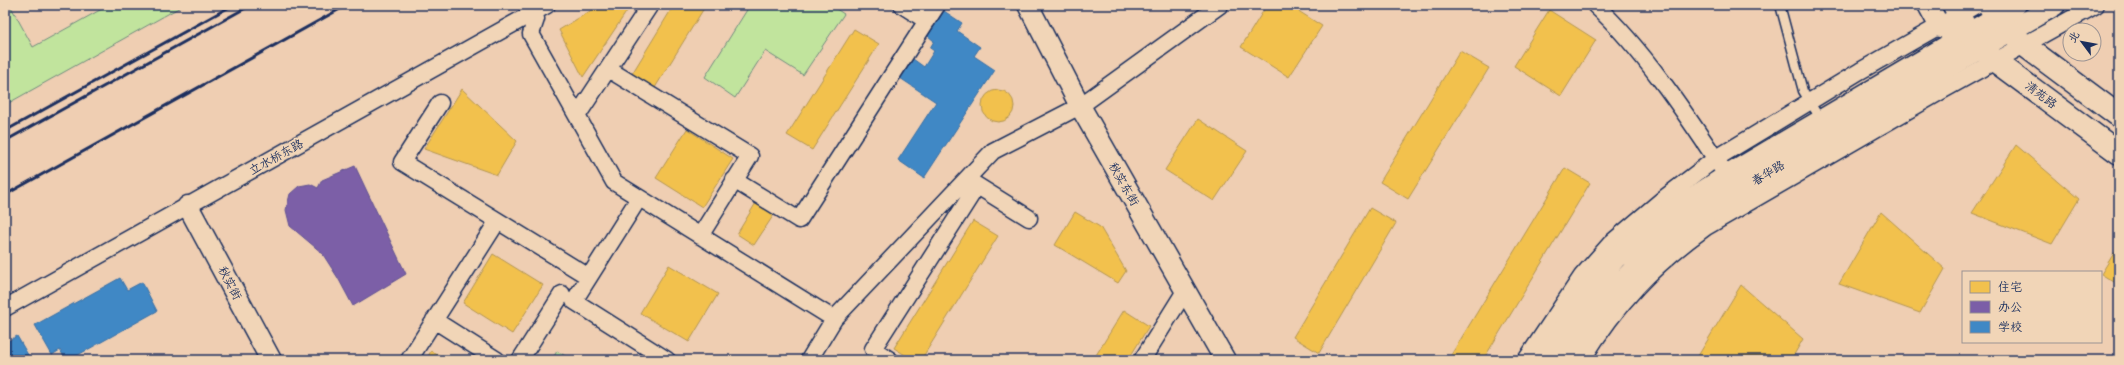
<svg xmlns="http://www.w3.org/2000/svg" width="2124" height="365" viewBox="0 0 2124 365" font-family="Mali,'LXGW WenKai TC',sans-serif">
	<rect width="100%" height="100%" fill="#efceb2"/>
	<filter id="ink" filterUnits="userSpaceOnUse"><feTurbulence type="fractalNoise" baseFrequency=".025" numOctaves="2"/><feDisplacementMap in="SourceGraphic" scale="8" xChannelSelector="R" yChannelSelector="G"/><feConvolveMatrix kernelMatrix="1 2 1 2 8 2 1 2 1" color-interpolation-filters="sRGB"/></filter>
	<g filter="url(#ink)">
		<path fill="#c1e49d" stroke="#6e8a7e" d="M5 5H10L33 47 109 5H184L5 105Z
			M750 5H830L844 14 803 75 765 51 735 98 705 77Z
			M557 351 572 360H552Z"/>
		<path fill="#f2c14e" stroke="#b29553" d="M600 5H631L583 77 559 30Z
			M674 5H706L653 91 630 77Z
			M1267 5H1289L1322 26 1289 77 1241 47Z
			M1549 10 1596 40 1561 96 1514 66Z
			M854 29 879 44 812 150 787 135Z
			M1460 51 1489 68 1408 199 1380 182Z
			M462 89 517 141 497 175 424 149Z
			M982 106a16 16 0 1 1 32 0a16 16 0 1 1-32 0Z
			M1198 119 1247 151 1214 201 1165 170Z
			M687 129 733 159 702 207 656 178Z
			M2016 145 2079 199 2052 244 1972 213Z
			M1565 168 1590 183 1483 360H1448Z
			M757 201 775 213 754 245 737 234Z
			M1370 208 1396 223 1319 353 1293 337Z
			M1075 212 1100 227 1126 271 1118 283 1055 245Z
			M1881 212 1945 269 1920 313 1839 284Z
			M973 221 998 236 921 360H913L894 348Z
			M2119 245V285L2101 274Z
			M493 254 543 285 512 334 463 303Z
			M669 265 718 294 689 342 640 313Z
			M1741 285 1803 339 1791 360H1710L1698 356Z
			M1124 310 1149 326 1128 360H1093Z
			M431 351 446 360H426Z"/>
		<path fill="#7b5ea7" stroke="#5e5091" d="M355 166 406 274 353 306 338 278 322 253 290 226 286 210 290 194 299 186 310 184 318 188 322 180Z"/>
		<path fill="#3f88c5" stroke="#346da6" d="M944 11 962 23 957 31 980 47 974 56 995 70 924 178 898 160 936 102 900 78 913 59 924 67 934 51 930 48 934 41 928 36Z
			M120 278 127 290 142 282 157 311 69 360H66L60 350 52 355 35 325Z
			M17 336 31 360H5V343Z
			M176 356 179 360H167Z"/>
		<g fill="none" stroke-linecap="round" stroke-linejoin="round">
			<defs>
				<path id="service" d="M1780 5 1803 91 1821 120"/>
				<path id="minor" d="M902 5 927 21
					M1595 5C1642 48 1686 114 1721 167
					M532 13 536 19 531 34 614 182 834 319
					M608 69 750 156 700 236
					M440 103 402 162 589 277
					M577 116 650 5
					M734 180 799 220 937 5
					M968 180 1029 218
					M639 198 574 301 667 360
					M5 308 547 5
					M434 320 497 360
					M409 360 497 222
					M520 360 562 294
					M809 360 834 319 993 151 1080 106 1220 5
					M890 360 873 349 977 186
					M1142 360 1185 291
					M1526 360 1582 276 1611 243 1663 199 1715 159 1860 71 1976 5
					M1582 360C1617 303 1652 266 1706 227L1943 90 2096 5"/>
				<path id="tertiary" d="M1028 5 1080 106 1225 360
					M1928 5 1940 27 1968 33
					M188 206 271 360
					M1544 360 1591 287 1616 258 1657 221 1726 176 2016 5
					M1567 360 1599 309 1614 290 1651 250 1669 236 1752 182 2055 5"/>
				<path id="secondary" d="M1954 5 1968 33 1995 61 2119 153
					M1989 5 1996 17 2024 45 2119 116"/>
			</defs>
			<use href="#service" stroke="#1b2f5e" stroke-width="11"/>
			<use href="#minor" stroke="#1b2f5e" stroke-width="19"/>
			<use href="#tertiary" stroke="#1b2f5e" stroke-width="23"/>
			<use href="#secondary" stroke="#1b2f5e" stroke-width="25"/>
			<use href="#service" stroke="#f1d5b7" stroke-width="8"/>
			<use href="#minor" stroke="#f1d5b7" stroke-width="16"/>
			<use href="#tertiary" stroke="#f1d5b7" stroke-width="20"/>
			<use href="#secondary" stroke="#f1d5b7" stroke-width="22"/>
			<path stroke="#1b2f5e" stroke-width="3" d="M5 131 233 5
				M5 141 251 5
				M5 195 347 5"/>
		</g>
	</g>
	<g text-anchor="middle" stroke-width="4" stroke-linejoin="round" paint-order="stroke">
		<g font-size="12" fill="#1b2f5e" stroke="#f1d5b7">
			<text transform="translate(2041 95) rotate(37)" y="4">清苑路</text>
			<text transform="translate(276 157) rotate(-29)" y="4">立水桥东路</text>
			<text transform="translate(1768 173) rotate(-31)" y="4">春华路</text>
			<text transform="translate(1124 184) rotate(60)" y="4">秋实东街</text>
			<text transform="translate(230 283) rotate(62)" y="4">秋实街</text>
		</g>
	</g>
	<rect width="2124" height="365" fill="none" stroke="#f1d5b7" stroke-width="20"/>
	<rect x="10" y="10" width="2104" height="345" fill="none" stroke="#1b2f5e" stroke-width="1.5" filter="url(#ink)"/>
	<rect x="1962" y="271" width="140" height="72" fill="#f1d5b7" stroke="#9b9393"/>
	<rect x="1970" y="281" width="20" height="12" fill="#f2c14e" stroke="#9b9393"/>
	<text x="1998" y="291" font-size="12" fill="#1b2f5e">住宅</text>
	<rect x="1970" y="301" width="20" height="12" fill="#7b5ea7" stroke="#9b9393"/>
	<text x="1998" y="311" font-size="12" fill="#1b2f5e">办公</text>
	<rect x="1970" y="321" width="20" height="12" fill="#3f88c5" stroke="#9b9393"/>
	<text x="1998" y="331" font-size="12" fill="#1b2f5e">学校</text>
	<g transform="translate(2082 42) rotate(302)"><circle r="19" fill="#f1d5b7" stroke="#9b9393"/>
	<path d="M0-3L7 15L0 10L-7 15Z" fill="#1b2f5e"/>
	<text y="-6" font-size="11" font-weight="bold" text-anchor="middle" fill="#1b2f5e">北</text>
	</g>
</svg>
